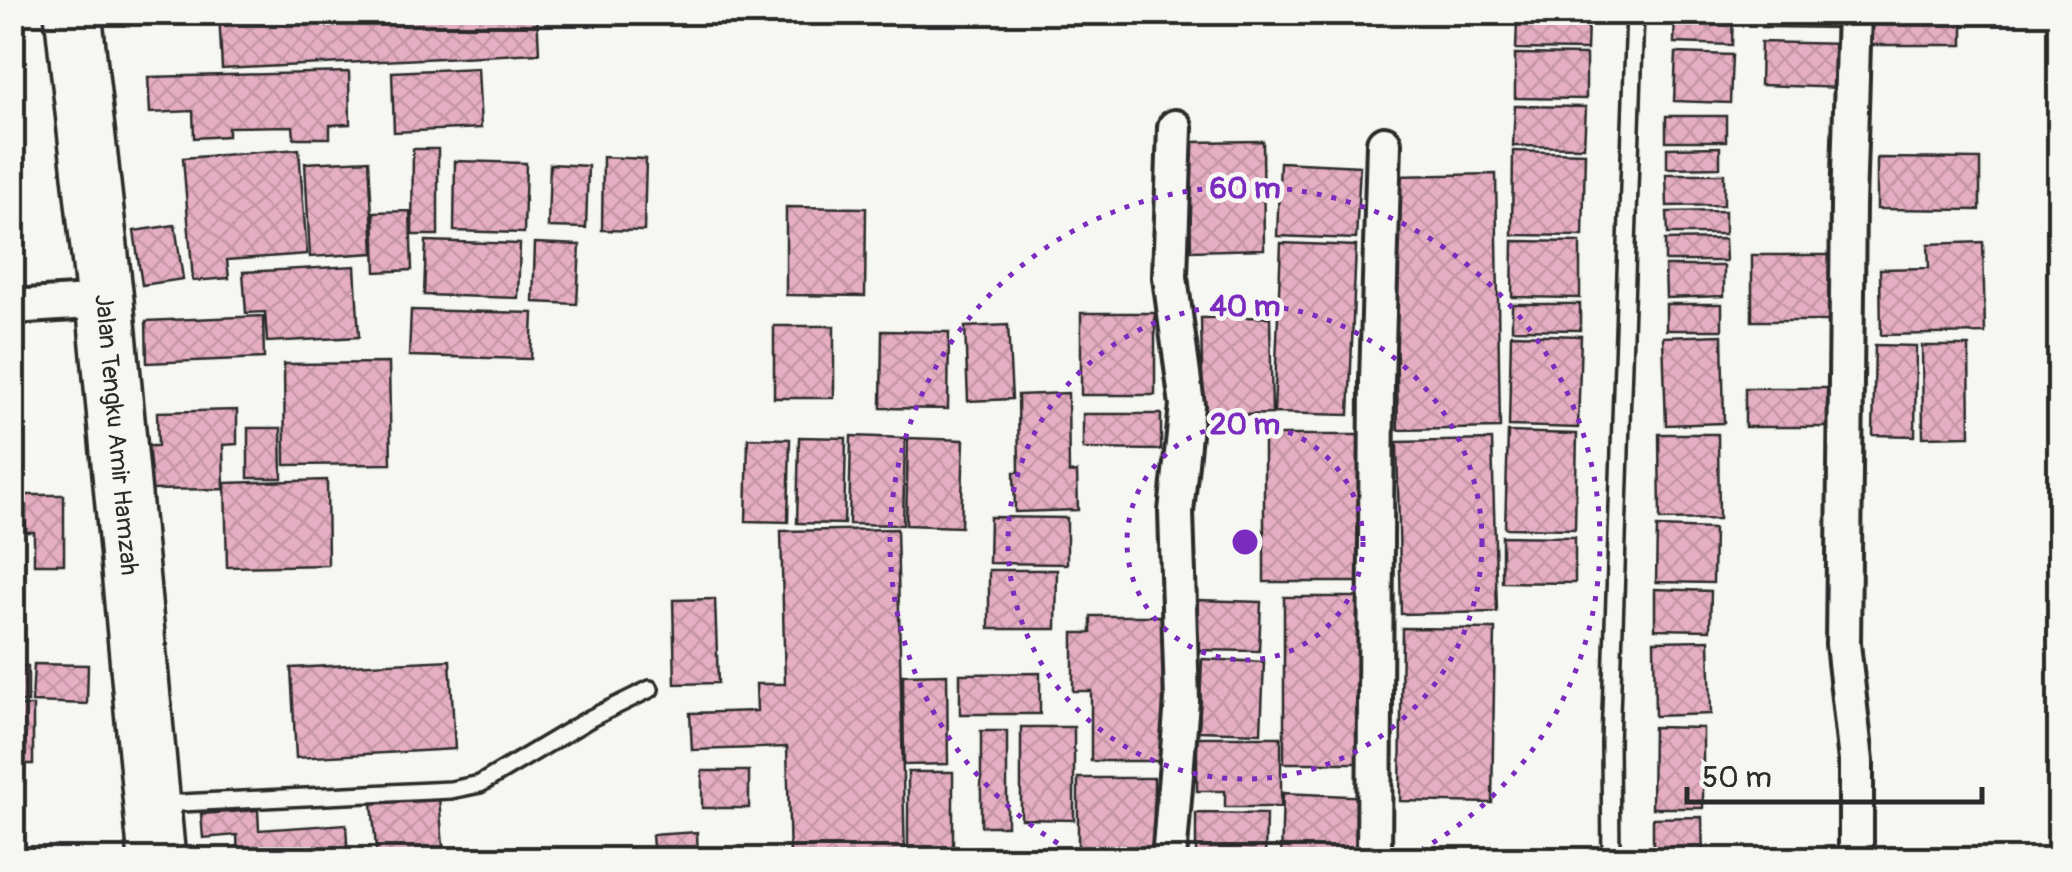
<svg xmlns="http://www.w3.org/2000/svg" width="2072" height="872" viewBox="0 0 2072 872" font-family="Pangolin,sans-serif">
	<defs>
		<pattern id="building-cross-hatch" width="8" height="8" patternUnits="userSpaceOnUse" patternTransform="scale(2.5)"><rect width="8" height="8" fill="#e6aec2"/><path d="M0 0l8 8M0 8l8-8" fill="none" stroke="#c596a7"/></pattern>
	</defs>
	<rect width="100%" height="100%" fill="#f6f6f2"/>
	<filter id="ink" filterUnits="userSpaceOnUse"><feTurbulence type="fractalNoise" baseFrequency=".01" numOctaves="2"/><feDisplacementMap in="SourceGraphic" scale="20" xChannelSelector="R" yChannelSelector="G"/><feConvolveMatrix kernelMatrix="1 2 1 2 8 2 1 2 1" color-interpolation-filters="sRGB"/></filter>
	<g filter="url(#ink)">
		<path fill="url(#building-cross-hatch)" stroke="#2b2b2b" stroke-width="2.5" d="M219 12H537L539 53 222 69Z
			M1675 12H1733L1732 45 1674 43Z
			M1762 12H1846V28L1762 27Z
			M1871 12H1963V45H1871Z
			M1517 21H1588L1587 50 1516 49Z
			M1761 42 1845 44 1844 88 1760 85Z
			M1676 53 1732 55 1730 103 1674 101Z
			M1515 54 1586 55V99L1515 98Z
			M478 68 481 128 394 132 392 72Z
			M349 72 350 124 330 125V138H294L293 126 228 127V136L194 138 193 111 150 113 148 77Z
			M1515 106 1586 107 1584 147 1513 146Z
			M1666 116H1726V141H1666Z
			M1263 141 1264 249 1191 251 1189 142Z
			M1720 147V167L1667 168V148Z
			M299 149 307 254 227 260 229 278 193 281 183 158Z
			M413 149H438V235H412Z
			M1513 151 1585 153 1583 236 1512 235Z
			M603 157 646 159 644 231 602 230Z
			M1877 158 1980 159V210L1877 209Z
			M369 160 374 253 310 257 305 163Z
			M455 161 526 163 524 233 454 231Z
			M1280 162 1360 166 1356 239 1277 236Z
			M550 164 588 166 586 228 548 227Z
			M1496 174 1500 428 1398 430 1393 176Z
			M1666 174H1724V205L1667 206Z
			M786 207 866 208 865 296 786 295Z
			M410 211 412 270 376 272 374 212Z
			M1725 211V234H1668L1667 212Z
			M175 225 183 279 142 285 134 231Z
			M1725 239 1726 261H1665V240Z
			M426 241 520 244 518 298 424 295Z
			M1513 241 1580 242V298L1512 297Z
			M1983 242 1985 333 1881 335 1880 269 1929 268 1928 244Z
			M535 243 580 245 577 304 533 302Z
			M1281 243 1356 246 1349 415 1274 413Z
			M1752 255H1839V321H1752Z
			M355 266 359 337 267 342 265 312 246 313 243 272Z
			M1665 266H1724V296L1666 298Z
			M1512 304H1580V330L1512 329Z
			M1666 304H1722V330H1666Z
			M411 310 533 313 531 359 409 356Z
			M1081 313H1155V395H1081Z
			M263 316 264 358 147 363 146 321Z
			M1270 317 1272 414 1203 416 1201 318Z
			M1008 325 1012 399 968 401 965 327Z
			M774 326H834V398H774Z
			M882 331 949 332 948 409 881 408Z
			M1511 334 1581 336 1578 428 1509 426Z
			M1722 335 1724 423 1666 425 1663 337Z
			M1875 345 1916 346 1915 436 1873 435Z
			M1922 346H1969L1970 436 1923 437Z
			M389 363 391 464 285 465 284 364Z
			M1745 388H1840V427H1745Z
			M1068 393 1069 473 1077 472 1078 510 1015 512 1014 472H1019L1018 395Z
			M237 410V444L223 445 224 489 146 490 145 446H158L157 412Z
			M1083 414H1161V450L1083 449Z
			M248 428H281L282 478H248Z
			M1508 432 1577 434 1575 529 1505 528Z
			M1659 434H1718L1719 519 1660 520Z
			M1264 435H1365V582H1264Z
			M851 436 905 438 903 525 849 524Z
			M799 437 846 438 844 524 797 523Z
			M748 438 790 439 788 522 746 521Z
			M908 438 964 440 961 527 906 525Z
			M1492 440 1497 612 1401 614 1397 442Z
			M327 480 328 565 227 567 225 483Z
			M25 495H64V564H34V532H26Z
			M12 496H18L19 566H12Z
			M990 517 1067 518V564L989 563Z
			M1657 527 1714 529 1713 583 1656 582Z
			M897 529 905 860H790L787 747 692 750 690 713 757 711 756 684H785L781 531Z
			M1502 536 1575 537V583L1502 582Z
			M989 570H1057L1056 629H989Z
			M1655 589 1711 591 1710 630 1655 629Z
			M1284 597H1359L1360 763H1284Z
			M715 599 718 683 675 684 673 600Z
			M1198 600 1261 602 1259 651 1196 650Z
			M1091 616H1163V761H1091V691H1073V633H1091Z
			M1402 628 1495 629 1492 803 1400 801Z
			M1709 640 1711 714 1655 716 1654 641Z
			M1202 659 1264 662 1261 733 1199 731Z
			M450 660 455 749 296 758 291 668Z
			M34 664 88 665 87 704 32 702Z
			M12 666H28V702H12Z
			M1040 673V714H960V674Z
			M947 674 948 764 904 765 903 675Z
			M12 706H33V764H12Z
			M1021 727H1074V820L1021 819Z
			M1653 727 1703 728V808H1652Z
			M981 731H1007V826H981Z
			M1197 737H1281V807H1225V791H1197Z
			M702 771H749V808H702Z
			M908 772H953V860H908Z
			M1078 778H1154V860H1078Z
			M1283 793 1370 797 1368 860H1281Z
			M439 798 444 859 377 860 372 803Z
			M258 810 259 830 346 824 348 860H238L237 835 203 838 201 814Z
			M1196 813 1266 814 1265 860H1196Z
			M1702 817 1703 860H1653V818Z
			M697 832 698 860H654L652 835Z"/>
		<g fill="none" stroke-linecap="round" stroke-linejoin="round">
			<defs>
				<path id="lane" d="M160 804 451 790 480 784 591 718 650 689
					M1611 860 1610 743 1635 12"/>
				<path id="street" d="M1854 12 1848 205 1843 644 1856 761V860
					M12 307 105 301
					M1169 860 1182 701 1176 512 1187 405 1170 277 1175 127
					M1374 860 1377 381 1384 143"/>
				<g id="highway">
					<path id="s1" d="M73 12 105 301 157 860"/>
				</g>
			</defs>
			<use href="#lane" stroke="#2b2b2b" stroke-width="22"/>
			<use href="#street" stroke="#2b2b2b" stroke-width="40"/>
			<use href="#highway" stroke="#2b2b2b" stroke-width="62"/>
			<use href="#lane" stroke="#f6f6f2" stroke-width="15"/>
			<use href="#street" stroke="#f6f6f2" stroke-width="32"/>
			<use href="#highway" stroke="#f6f6f2" stroke-width="55"/>
		</g>
	</g>
	<g fill="none" stroke="#7b2cbf" stroke-width="5" stroke-dasharray="5 10">
		<circle cx="1245" cy="542" r="118"/>
		<circle cx="1245" cy="542" r="237"/>
		<path d="M1084 858A355 355 0 1 1 1406 858"/>
	</g>
	<g text-anchor="middle" stroke-width="9" stroke-linejoin="round" paint-order="stroke">
		<g font-size="25" fill="#2b2b2b" stroke="#f6f6f2">
			<text dy="9" stroke="none"><textPath href="#s1" startOffset="425">Jalan Tengku Amir Hamzah</textPath></text>
		</g>
	</g>
	<circle cx="1245" cy="542" r="15" fill="#7b2cbf" stroke="#f6f6f2" stroke-width="5"/>
	<g font-size="30" text-anchor="middle" font-weight="bold" fill="#7b2cbf" stroke="#f6f6f2" stroke-width="9" stroke-linejoin="round" paint-order="stroke">
		<text x="1245" y="198">60 m</text>
		<text x="1245" y="316">40 m</text>
		<text x="1245" y="434">20 m</text>
	</g>
	<rect width="2072" height="872" fill="none" stroke="#f6f6f2" stroke-width="50"/>
	<rect x="25" y="25" width="2022" height="822" fill="none" stroke="#2b2b2b" stroke-width="4" filter="url(#ink)"/>
	<path d="M1687 787v15h295v-15" fill="none" stroke="#2b2b2b" stroke-width="5"/>
	<text x="1702" y="787" font-size="30" fill="#2b2b2b" stroke="#f6f6f2" stroke-width="8" paint-order="stroke">50 m</text>
</svg>
